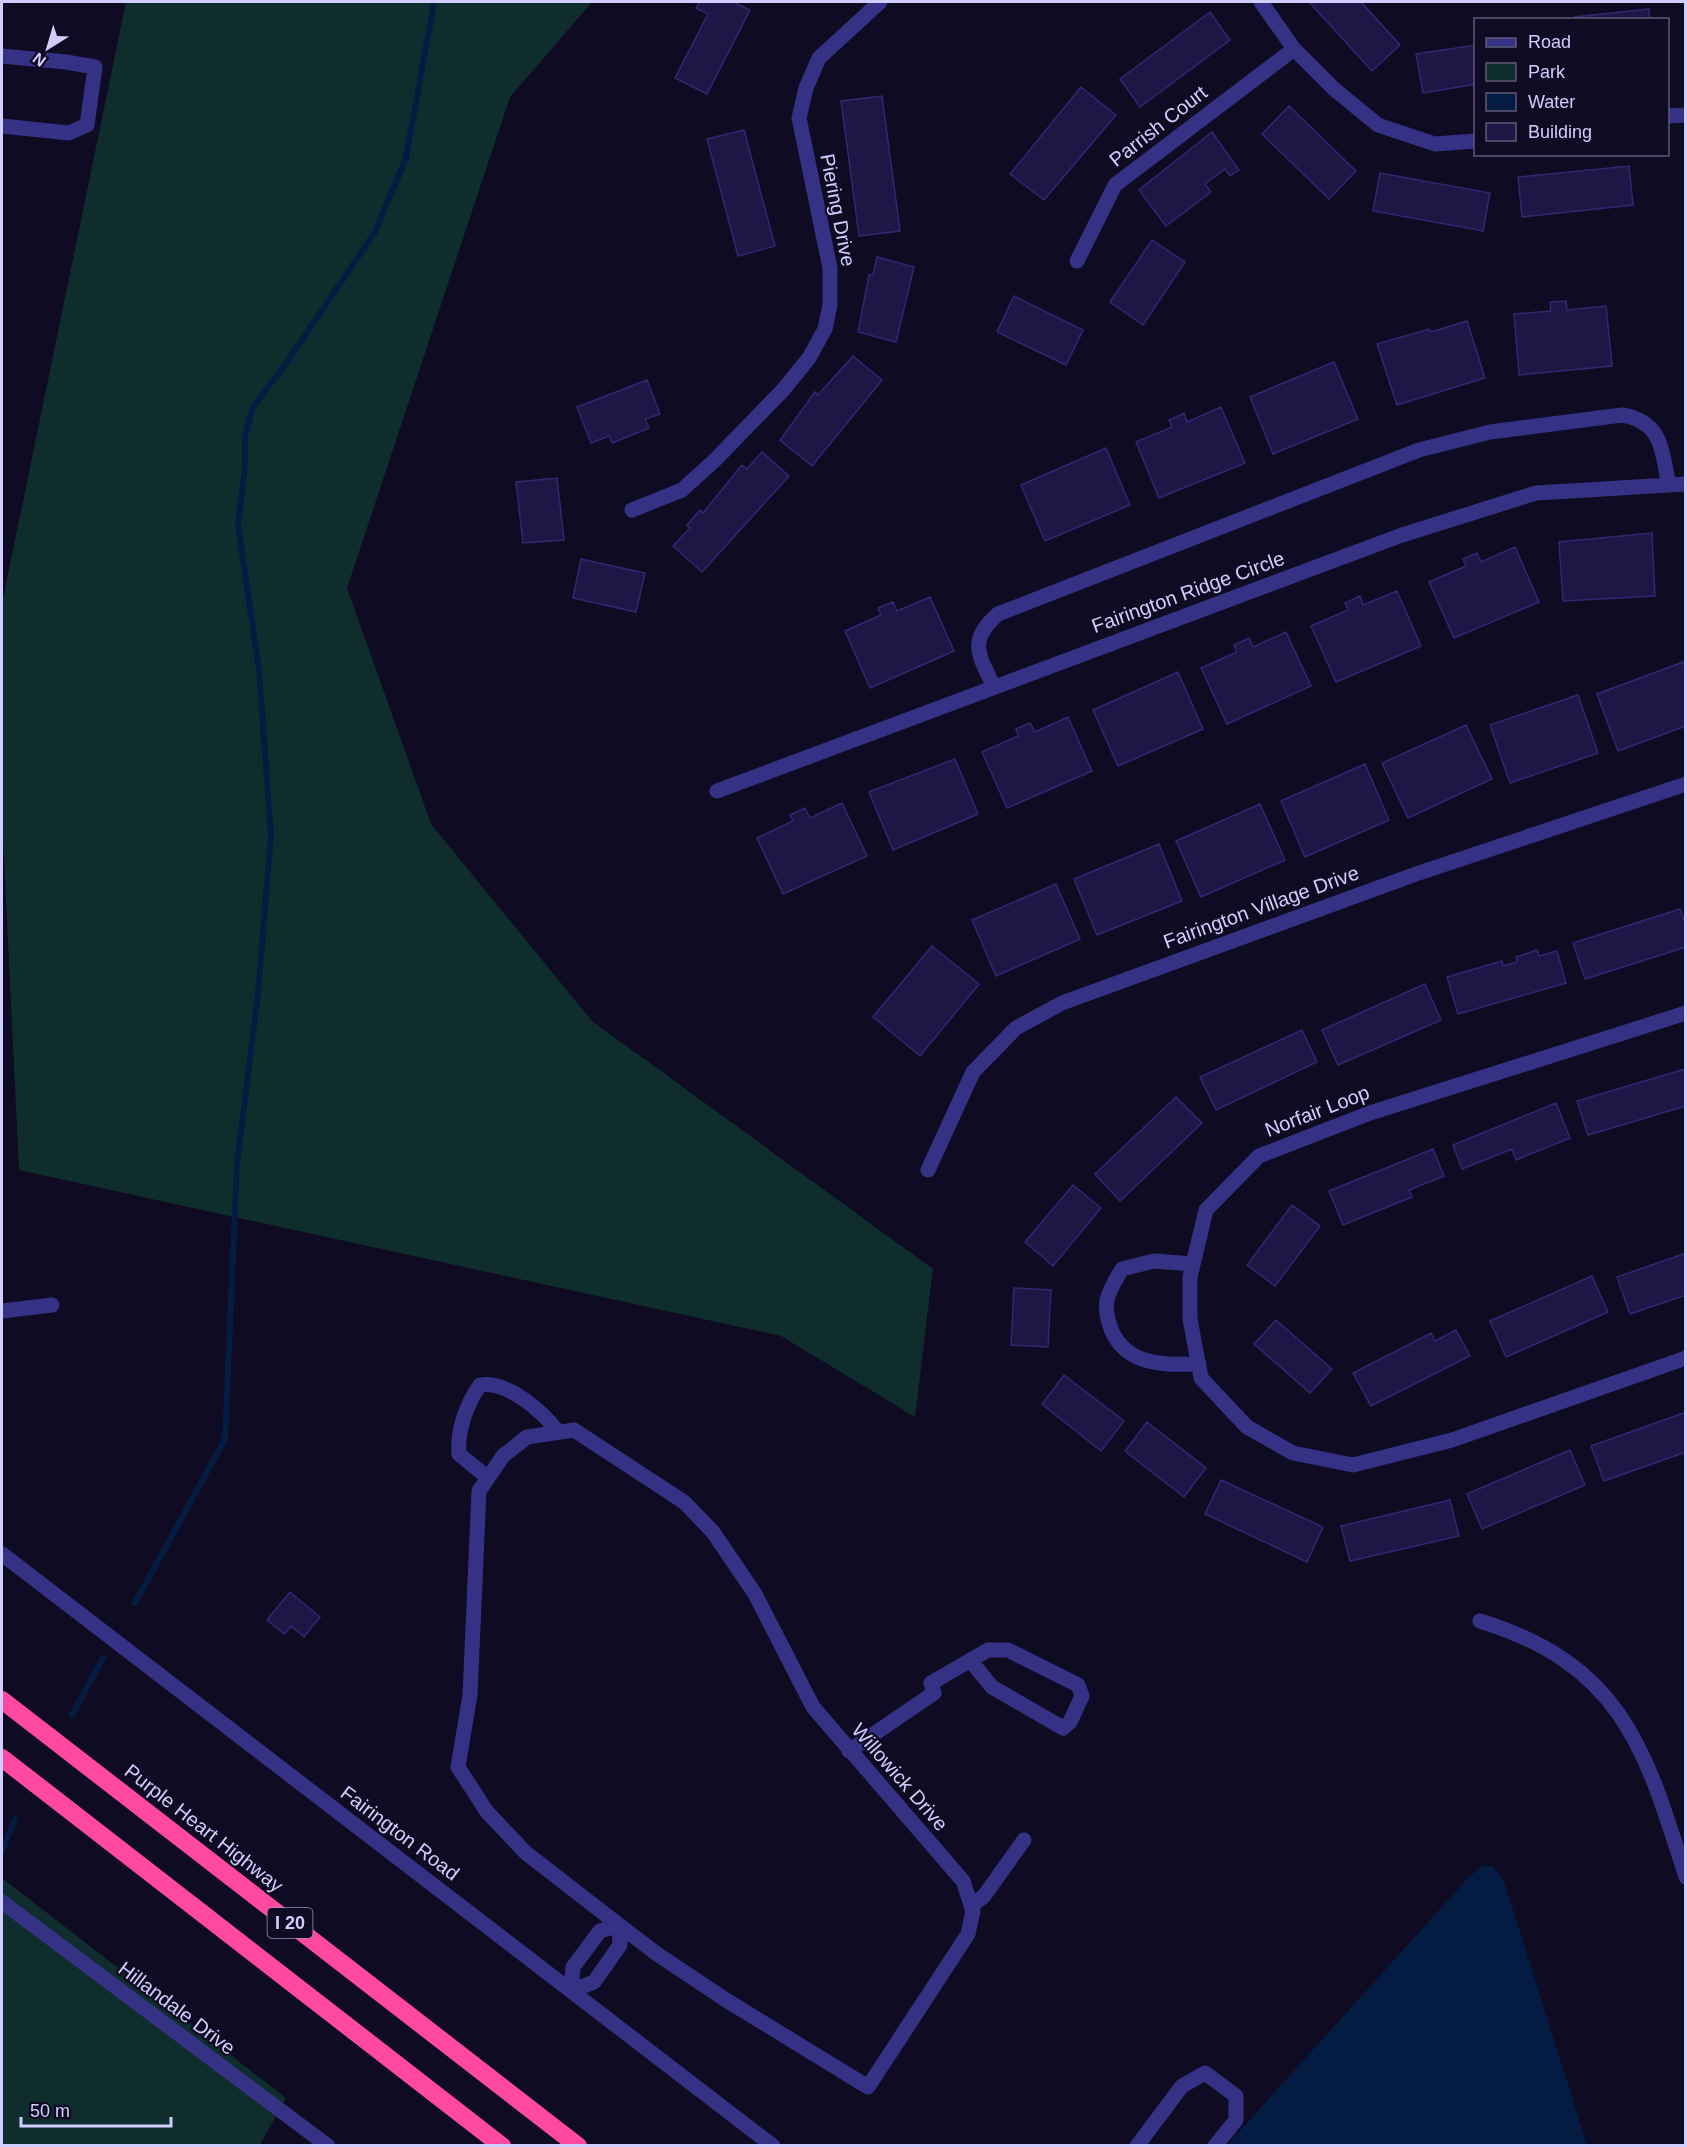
<svg xmlns="http://www.w3.org/2000/svg" width="1687" height="2147" viewBox="0 0 1687 2147" font-family="Helvetica,sans-serif">
	<rect width="100%" height="100%" fill="#0f0b22"/>
	<path fill="#0e2d2c" d="M126 2H592L510 97 347 588 431 824 592 1021 933 1269 915 1417 781 1336 19 1170 2 817V603Z
		M2 1878 286 2098 260 2145H2Z"/>
	<path fill="#051c42" d="M1482 1866H1493L1504 1881 1587 2145H1227L1467 1879Z"/>
	<g fill="none" stroke-linecap="round" stroke-linejoin="round">
		<path stroke="#051c42" stroke-width="6" d="M135 1603 225 1439 237 1163 258 993 271 835 259 670 238 525 245 466V436L253 407 287 362 375 232 406 158 434 2
			M72 1715 103 1658
			M2 1851 15 1819"/>
	</g>
	<path fill="#1f1645" stroke="#352673" stroke-width="1.5" d="M700 2H733L750 10 707 94 675 78 708 14 696 8Z
		M1309 2H1361L1400 45 1372 71Z
		M1649 9 1650 20H1575L1574 17Z
		M1210 12 1230 40 1140 107 1120 79Z
		M1476 45V84L1423 93 1416 54Z
		M1081 87 1116 115 1044 200 1010 174Z
		M882 96 900 231 859 236 841 101Z
		M1289 106 1356 171 1329 199 1262 134Z
		M744 130 775 246 738 256 707 139Z
		M1212 132 1239 170 1230 176 1225 169 1205 184 1211 192 1166 226 1139 190Z
		M1629 166 1633 205 1522 217 1518 177Z
		M1380 173 1490 193 1483 231 1373 211Z
		M1152 240 1185 262 1143 325 1110 302Z
		M877 257 914 267 896 342 858 332 869 275H873Z
		M1014 296 1083 330 1066 365 997 332Z
		M1566 301 1567 310 1606 306 1612 366 1519 375 1514 314 1551 311 1550 302Z
		M1467 321 1485 378 1397 405 1377 344 1429 329 1431 332Z
		M853 356 882 380 812 466 780 440 815 392 818 395Z
		M1334 362 1358 419 1273 454 1250 397Z
		M647 380 660 414 645 419 649 428 612 443 609 436 591 443 577 407Z
		M1221 407 1245 463 1159 498 1136 442 1172 427 1169 420 1184 413 1187 422Z
		M1106 448 1130 505 1045 541 1021 485Z
		M762 452 789 476 702 572 673 546 690 528 687 525 700 510 703 513 742 465 747 469Z
		M557 478 564 540 523 543 516 482Z
		M1652 533 1655 596 1563 601 1559 542Z
		M1515 547 1539 602 1454 638 1429 582 1466 566 1463 559 1477 553 1481 562Z
		M581 559 645 573 636 612 573 598Z
		M1397 591 1421 646 1336 682 1311 626 1348 610 1345 603 1360 596 1363 605Z
		M930 597 954 651 870 688 845 631 881 615 878 608 893 602 897 611Z
		M1286 632 1311 686 1227 724 1201 668 1237 652 1234 645 1249 638 1253 647Z
		M1683 662 1686 669V726L1618 751 1597 694Z
		M1178 672 1203 729 1118 766 1093 710Z
		M1578 695 1598 753 1510 783 1490 725Z
		M1068 717 1092 771 1007 808 982 752 1018 736 1016 729 1030 723 1035 732Z
		M1466 725 1492 779 1408 818 1382 763Z
		M955 759 978 814 893 850 869 792Z
		M1365 764 1389 820 1305 857 1281 801Z
		M842 803 867 856 783 894 757 838 793 821 790 815 805 808 810 818Z
		M1260 804 1285 860 1201 897 1176 841Z
		M1159 844 1182 901 1097 935 1074 879Z
		M1056 884 1080 939 996 976 972 920Z
		M1680 909 1686 925V947L1585 979 1573 943Z
		M932 946 979 984 920 1056 873 1017Z
		M1537 950 1539 956 1557 951 1566 983 1458 1014 1447 977 1502 961 1503 966 1517 962 1516 957Z
		M1425 984 1441 1020 1338 1065 1322 1030Z
		M1302 1030 1317 1062 1216 1110 1200 1077Z
		M1685 1069 1686 1106 1588 1135 1577 1101Z
		M1176 1097 1202 1123 1120 1201 1095 1174Z
		M1556 1103 1570 1138 1516 1160 1512 1149 1462 1169 1453 1145Z
		M1433 1149 1444 1176 1409 1190 1412 1197 1343 1225 1329 1191Z
		M1073 1185 1101 1208 1053 1266 1025 1242Z
		M1292 1205 1320 1226 1275 1286 1247 1265Z
		M1686 1253V1295L1630 1314 1617 1277Z
		M1592 1276 1608 1312 1506 1357 1490 1321Z
		M1014 1288 1051 1290 1048 1347 1011 1345Z
		M1276 1320 1332 1369 1310 1393 1254 1344Z
		M1456 1330 1470 1356 1371 1406 1353 1373 1431 1333 1435 1341Z
		M1064 1375 1124 1421 1101 1451 1042 1404Z
		M1686 1412V1452L1604 1481 1591 1446Z
		M1147 1422 1206 1468 1184 1497 1125 1451Z
		M1570 1450 1585 1485 1482 1529 1467 1494Z
		M1221 1480 1323 1527 1307 1562 1205 1514Z
		M1450 1500 1459 1536 1350 1561 1341 1526Z
		M290 1592 320 1617 304 1637 291 1626 284 1634 267 1620Z"/>
	<g fill="none" stroke-linecap="round" stroke-linejoin="round">
		<path stroke="#353286" stroke-width="15" d="M1261 2 1294 49 1334 89 1378 125 1435 144 1476 141
			M2 56 66 62 95 67 87 125 69 133 2 126
			M1668 116 1686 115
			M1077 261 1115 185 1294 49
			M632 510 682 490 716 459 783 390 809 358 825 329 830 305V268L799 118 806 88 819 58 880 2
			M994 687C979 655 967 641 998 614L1419 450 1490 432 1622 415C1663 422 1661 450 1669 485
			M717 791 1402 535 1536 493 1686 484
			M1686 1013 1370 1113 1259 1156 1206 1210 1190 1277V1319L1201 1378 1247 1427 1293 1453 1353 1465 1452 1440 1686 1358
			M928 1170 973 1072 1016 1028 1062 1003 1416 874 1686 784
			M1193 1264 1154 1261 1122 1269C1108 1293 1101 1302 1111 1329 1126 1366 1164 1365 1199 1364
			M2 1311 52 1305
			M574 1430 684 1502 713 1532 755 1594 813 1707 963 1881 973 1911 968 1934 868 2087 726 2000 657 1954 619 1925 526 1853 487 1812 458 1767 470 1695 479 1491 503 1456 527 1437Z
			M488 1478 459 1454C457 1431 466 1405 480 1385 507 1380 543 1412 558 1432
			M2 1554 773 2146
			M1480 1621C1622 1665 1645 1748 1686 1877
			M849 1751 934 1693 931 1683 988 1650H1008L1078 1685 1082 1696 1070 1722 1063 1728 992 1687 970 1660
			M2 1902 328 2146
			M971 1906 984 1896 1024 1840
			M619 1925 620 1945 594 1982 571 1991 573 1967 600 1931Z
			M1137 2146 1182 2086 1205 2073 1236 2096V2120L1215 2146"/>
		<path stroke="#ff48a1" stroke-width="18" d="M2 1700 578 2146
			M2 1758 502 2146"/>
	</g>
	<g text-anchor="middle" stroke-width="4.5" stroke-linejoin="round" paint-order="stroke">
		<rect fill="#0f0b22" stroke="#9893bd" stroke-width="1.5" x="267.5" y="1908" width="45" height="30" rx="4.5"/>
		<g font-size="18" font-weight="bold" fill="#d2cdff">
			<text x="290" y="1929">I 20</text>
		</g>
		<g font-size="20" fill="#d2cdff" stroke="#0f0b22">
			<text transform="translate(1158 126) rotate(-38)" y="7">Parrish Court</text>
			<text transform="translate(838 210) rotate(79)" y="7">Piering Drive</text>
			<text transform="translate(1188 592) rotate(-20)" y="7">Fairington Ridge Circle</text>
			<text transform="translate(1261 907) rotate(-20)" y="7">Fairington Village Drive</text>
			<text transform="translate(1317 1111) rotate(-21)" y="7">Norfair Loop</text>
			<text transform="translate(900 1777) rotate(49)" y="7">Willowick Drive</text>
			<text transform="translate(204 1828) rotate(38)" y="7">Purple Heart Highway</text>
			<text transform="translate(400 1833) rotate(37)" y="7">Fairington Road</text>
			<text transform="translate(177 2008) rotate(37)" y="7">Hillandale Drive</text>
		</g>
	</g>
	<rect width="1687" height="2147" fill="none" stroke="#d2cdff" stroke-width="6"/>
	<rect x="1474" y="18" width="195" height="138" fill="#0f0b22" stroke="#5d597a" stroke-width="1.5"/>
	<rect x="1486" y="38" width="30" height="9" fill="#353286" stroke="#5d597a" stroke-width="1.5"/>
	<text x="1528" y="48" font-size="18" fill="#d2cdff">Road</text>
	<rect x="1486" y="63" width="30" height="18" fill="#0e2d2c" stroke="#5d597a" stroke-width="1.5"/>
	<text x="1528" y="78" font-size="18" fill="#d2cdff">Park</text>
	<rect x="1486" y="93" width="30" height="18" fill="#051c42" stroke="#5d597a" stroke-width="1.5"/>
	<text x="1528" y="108" font-size="18" fill="#d2cdff">Water</text>
	<rect x="1486" y="123" width="30" height="18" fill="#1f1645" stroke="#5d597a" stroke-width="1.5"/>
	<text x="1528" y="138" font-size="18" fill="#d2cdff">Building</text>
	<g transform="translate(48 48) rotate(217)" stroke="#0f0b22" stroke-width="4.5" paint-order="stroke">
	<path d="M0-4.5L10 22L0 15L-10 22Z" fill="#d2cdff"/>
	<text y="-9" font-size="16" font-weight="bold" text-anchor="middle" fill="#d2cdff">N</text>
	</g>
	<path d="M21 2117v9h150v-9" fill="none" stroke="#d2cdff" stroke-width="3"/>
	<text x="30" y="2117" font-size="18" fill="#d2cdff" stroke="#0f0b22" stroke-width="4.5" paint-order="stroke">50 m</text>
</svg>
